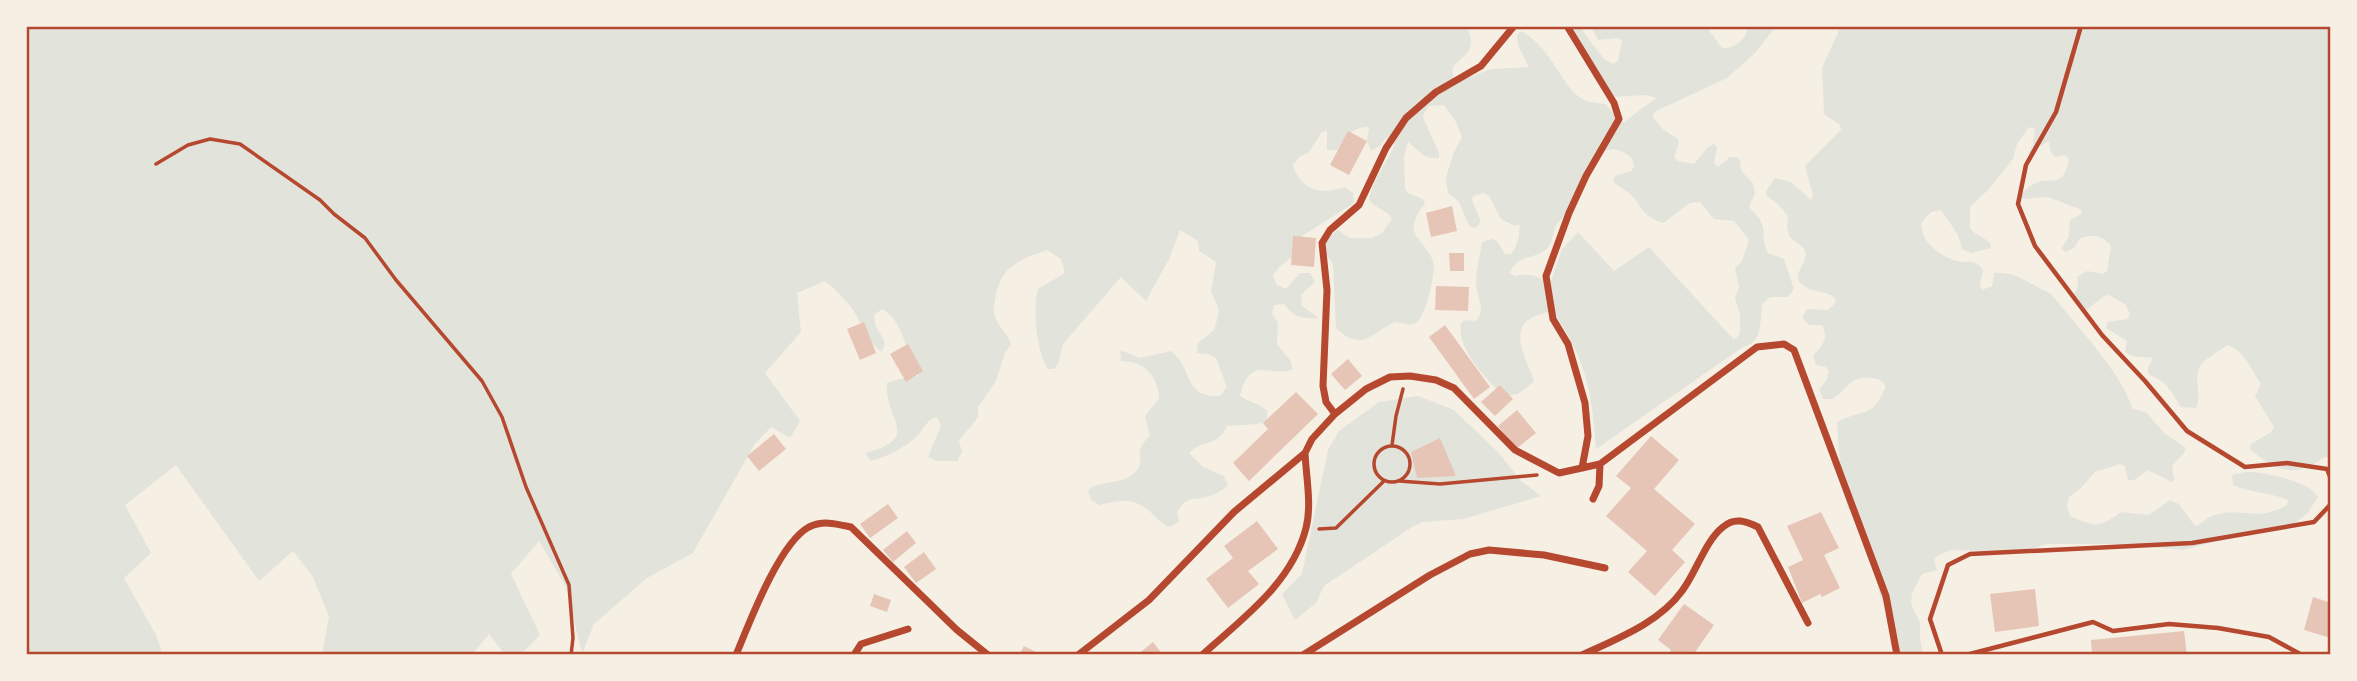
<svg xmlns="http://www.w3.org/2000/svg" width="2357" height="681" viewBox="0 0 2357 681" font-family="'PT Sans',sans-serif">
	<rect width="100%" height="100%" fill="#f6efe4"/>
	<path fill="#e2e4dc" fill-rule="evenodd" d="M26 26H1466C1486 62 1438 57 1457 82L1491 69 1529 67 1518 45 1517 35 1521 31C1554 49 1560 87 1584 100 1590 103 1599 103 1606 104L1618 120 1624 122 1656 98 1647 95 1616 97 1608 91 1572 26H1579L1604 59 1613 64 1618 61 1622 40 1617 38 1598 40 1591 26H1706L1722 48C1736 49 1745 39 1749 26H1776L1756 52 1727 78 1654 112 1653 117C1660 128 1666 132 1677 138L1679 143 1674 157 1678 161 1694 164 1708 147 1714 144 1717 148 1714 163 1718 167 1730 157H1736L1740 160 1741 171 1753 183 1755 193 1749 207C1772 229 1758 231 1768 253L1784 259 1794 289 1788 297H1770L1762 304C1760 321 1763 343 1743 347L1596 449C1592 392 1586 358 1552 310 1545 314 1537 314 1531 318 1507 332 1530 365 1534 382L1518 394 1503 396C1487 379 1456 349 1461 323L1465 320 1476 321C1487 310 1476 296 1476 283 1476 270 1480 255 1482 242L1492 239 1497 241 1505 254H1511C1517 248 1521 233 1519 224L1515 226 1501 219 1489 196 1484 193 1473 196 1472 200 1480 220 1479 225 1474 228 1469 226 1459 202 1448 193 1446 177 1454 152 1462 137 1456 122 1444 105 1429 106 1423 115 1424 120 1439 153V158C1423 160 1419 150 1408 142L1404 156 1405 189 1408 193 1423 199 1425 203C1400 236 1423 236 1433 261 1437 271 1425 318 1416 323 1409 327 1403 322 1395 322 1371 333 1362 353 1336 328L1333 264 1324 251 1321 242 1338 230 1350 238H1372L1382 233 1392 219C1387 209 1375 209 1369 200 1372 179 1388 163 1395 143L1386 138 1380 146 1371 151 1367 141 1369 127C1352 126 1347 138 1338 150H1327V131L1322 132 1309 152 1299 157 1293 165C1300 190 1322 196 1344 187L1353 193 1354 203 1302 236 1296 254 1279 267 1273 276 1277 285 1286 289 1300 273H1310L1315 282 1301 295 1302 306 1319 318C1304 320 1293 317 1284 304L1274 305 1272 314 1278 323 1277 344 1290 360 1293 369C1271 379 1250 353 1240 396 1249 402 1258 403 1267 410V421L1257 424 1227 426C1215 449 1205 438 1189 453L1203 467 1224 476 1228 486C1223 489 1218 493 1212 495 1196 502 1188 493 1177 512L1179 522 1170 527C1160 523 1156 517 1148 510 1133 497 1117 501 1099 505L1091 500 1088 490C1102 479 1123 486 1136 471 1147 459 1131 452 1150 436L1145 416 1159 399C1158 376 1145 361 1121 361L1120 350 1140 358 1171 351C1193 366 1182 398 1220 396L1227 387 1216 358 1208 354 1197 353 1198 343 1214 330 1217 320 1219 310 1211 292 1216 262 1199 251 1198 241 1180 230 1169 259 1146 301 1121 277 1063 344 1058 364 1054 369H1048C1037 354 1032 308 1038 289L1065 273 1061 259 1047 250C1022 258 1002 266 996 294 995 302 992 309 995 316 998 328 1008 332 1011 344L1005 353 996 381 978 407V417L959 441 962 452 957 461H937L928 457 941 426 937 417C926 420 925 428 917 436 905 448 888 456 871 461L865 453C924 438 883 418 887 383 897 378 907 379 918 376 920 353 913 360 907 346 900 331 897 317 882 309L874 315 875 325 885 342 882 352C867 343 863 324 853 310 845 299 836 290 825 281L797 293 801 332 765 373 800 421 790 438 771 427 754 445 693 553 647 578 594 624 582 654 566 587 539 541 511 574 540 635 520 655H505L489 634 472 655H322L329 616 313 577 293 551 259 581 176 465 125 505 151 553 124 578 156 635 163 655H26ZM1614 149C1624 152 1634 155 1634 167L1631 171 1615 176 1613 181C1618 187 1622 188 1628 192 1644 205 1637 214 1663 223L1690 203 1700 202 1714 219 1734 221 1749 240 1742 261 1735 268 1739 287 1735 298 1740 314V334L1734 340 1649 247 1614 271 1578 232 1562 249 1550 284C1538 276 1530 273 1515 276L1510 273C1518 251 1541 262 1551 243 1553 238 1553 233 1555 228 1558 221 1565 217 1568 210 1580 187 1583 153 1614 149Z
		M1841 26H2331V458L2325 457C2294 478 2278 473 2250 449L2251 444 2271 432 2274 427 2255 396 2261 384C2251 369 2245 352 2228 345 2220 351 2207 357 2201 365 2192 376 2203 395 2196 408L2181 407C2176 400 2170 388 2164 383 2152 373 2141 379 2153 358 2143 356 2134 359 2125 352L2127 341 2106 328 2108 322 2128 319 2130 314 2126 305 2109 295 2104 296 2085 311 2073 296 2078 287 2077 277 2087 271 2103 274 2107 271 2111 246C2100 234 2095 235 2080 238L2075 247 2066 252 2061 249 2069 236 2070 220 2080 215 2082 210 2048 197 2023 199 2019 196C2024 192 2029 186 2034 184 2049 175 2063 191 2069 159L2065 155 2055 157 2050 150 2049 141 2028 154 2033 144 2035 129 2029 127 2017 144 2013 159 1989 189 1970 207V228C1976 236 1985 237 1991 244V248L1971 253 1962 249 1958 235 1941 210 1931 212 1921 223C1922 242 1936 253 1953 260 1965 265 1975 257 1983 270L1980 285 1982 290 1992 286 1994 273C2018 271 2029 285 2050 293 2072 320 2125 377 2132 408L2147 413 2164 433 2186 448C2182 462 2166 461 2175 478L2172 482 2148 470 2134 480H2128L2125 466 2120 464 2095 472 2081 488 2069 497 2067 506 2070 516C2096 527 2098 528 2121 512L2149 515 2170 500 2179 504 2195 526C2202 524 2207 517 2215 515 2244 506 2255 523 2287 505L2288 500C2270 492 2250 493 2233 485L2232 475C2237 474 2243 472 2249 472 2265 472 2311 482 2318 497L2307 514 2289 527 2245 534 2183 550 2120 544H2047L2032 549 1983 551 1951 550 1937 556 1934 560 1937 570 1922 574 1912 593 1911 604 1920 623V638L1923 655H1897L1892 626 1879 592 1871 555 1859 526 1848 508 1841 483 1837 422C1863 408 1872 420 1886 386 1881 379 1880 380 1872 378 1851 375 1849 388 1833 399H1823L1819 389 1826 381 1829 371 1826 367 1816 365 1813 355C1823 346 1829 338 1822 325H1809L1802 318 1807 309 1828 310 1836 302 1835 298C1826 290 1813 293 1804 286 1788 275 1810 263 1805 251 1802 244 1794 242 1789 236L1787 227 1788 216 1779 205 1767 196 1766 191 1775 178 1791 182 1811 200 1813 196 1805 166 1841 130 1840 125 1824 114 1822 68Z
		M1418 396 1454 410 1500 454 1520 480 1541 496 1463 519 1423 522 1412 527 1324 586 1316 603 1295 620 1282 594 1302 574 1328 450 1339 431 1379 402Z"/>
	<path fill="#e6c5b7" d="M1348 131 1367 141 1349 175 1330 165Z
		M1452 206 1457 231 1431 237 1426 213Z
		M1293 236 1316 238 1314 267 1291 265Z
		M1449 253H1464V271H1450Z
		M1436 286 1469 287 1468 311 1435 310Z
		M864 322 876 353 860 360 847 329Z
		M1445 325 1490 387 1474 399 1429 337Z
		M908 344 923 371 906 382 890 354Z
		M1348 359 1362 376 1345 390 1331 374Z
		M1500 385 1513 399 1495 416 1481 402Z
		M1296 392 1318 414 1249 481 1233 463 1268 429 1263 423Z
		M1517 410 1536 433 1516 449 1498 426Z
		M774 434 786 449 759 471 747 456Z
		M1651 436 1679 460 1654 489 1695 524 1672 550 1685 562 1655 596 1628 572 1647 551 1606 516 1631 488 1616 476Z
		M1440 438 1456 476 1417 478 1411 452Z
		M888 504 898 518 870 538 860 524Z
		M1821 512 1839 548 1824 555 1840 588 1822 597 1820 594 1802 603 1788 567 1803 560 1787 526Z
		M1257 521 1278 549 1248 571 1259 584 1228 608 1206 579 1233 558 1224 546Z
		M907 531 916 543 893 562 883 550Z
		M924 552 936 569 916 583 904 567Z
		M2035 589 2039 626 1995 632 1990 594Z
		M874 594 891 600 887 612 870 606Z
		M2313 597 2331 603V638L2304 630Z
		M1684 604 1714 625 1693 655H1668L1671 650 1658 640Z
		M2184 631 2187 655H2092L2091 640Z
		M1153 642 1163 655H1137Z
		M1024 646 1042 655H1019Z"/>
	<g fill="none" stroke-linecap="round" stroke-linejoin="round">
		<path stroke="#b5482f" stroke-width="3.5" d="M156 164 188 145 210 139 240 144 320 200 334 214 365 238 396 280 482 381 502 417 526 487 569 585 573 638 571 655
			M1392 445 1396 416 1403 389
			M1374 464a18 18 0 1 1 36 0a18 18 0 1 1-36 0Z
			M1399 481 1440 484 1537 475
			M1319 529 1336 528 1384 481"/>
		<path stroke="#b5482f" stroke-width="4.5" d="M2081 26 2056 112 2026 165 2018 204 2035 246 2102 335 2145 381 2187 431 2245 467 2287 463 2327 469 2331 479
			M1942 655 1930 619 1948 565 1970 554 2192 543 2314 522 2331 504
			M1966 655 2093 622 2113 631 2169 624 2218 628 2269 637 2302 655"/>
		<path stroke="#b5482f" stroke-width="7" d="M1567 26 1614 103 1619 119 1586 176 1569 213 1546 276 1553 319 1568 344 1585 403 1588 436 1582 468
			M1335 414 1326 402 1323 386 1327 290 1322 243 1330 230 1359 205 1386 148 1406 118 1436 92 1481 66 1514 26
			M1593 499 1599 486 1600 464
			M736 655C749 624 779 543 809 527 823 520 837 524 851 527L957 630 988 655
			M854 655 861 644 908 629
			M1078 655 1149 600 1234 512 1305 453 1312 439 1335 414 1366 389 1390 377 1410 376 1436 380 1454 388 1515 450 1559 473 1600 464 1757 347 1784 344 1794 350 1886 596 1897 655
			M1202 655C1243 618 1292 583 1306 528 1312 505 1306 476 1305 453
			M1303 655 1430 575 1470 554 1489 550 1544 555 1605 568
			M1582 655C1616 639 1659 623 1682 591 1696 573 1705 541 1723 527 1734 517 1746 521 1758 527L1808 623"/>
	</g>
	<rect width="2357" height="681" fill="none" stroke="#f6efe4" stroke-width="56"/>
	<rect x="28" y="28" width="2301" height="625" fill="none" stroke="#b5482f" stroke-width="2.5"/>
</svg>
